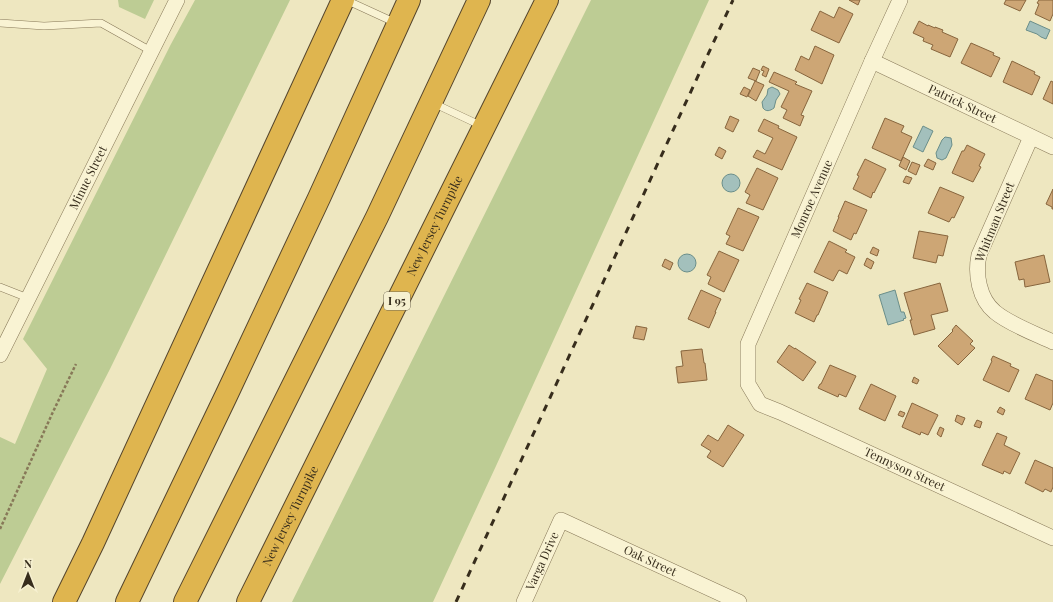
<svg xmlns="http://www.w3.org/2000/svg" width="1053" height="602" viewBox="0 0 1053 602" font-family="'Playfair Display',serif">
	<rect width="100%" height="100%" fill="#eee7c0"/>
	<path fill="#bdcc94" d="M118 0H154L145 19 119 7Z
		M195 0H290L110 369 0 584V437L15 444 47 369 23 339 171 44Z
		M591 0H709L496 466 433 602H292Z"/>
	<path fill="#a3c0bc" stroke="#6a8e8a" d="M1030 21 1050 30 1046 39 1041 37 1037 34 1026 30Z
		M772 87 778 90 780 94 776 100 774 108C770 111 766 112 763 108L762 102 767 95 768 89Z
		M923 126 933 131 923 152 913 147Z
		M945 137 951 138 952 145 946 158 942 160 937 158 936 153 942 140Z
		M722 183a9 9 0 1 1 18 0a9 9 0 1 1-18 0Z
		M678 263a9 9 0 1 1 18 0a9 9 0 1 1-18 0Z
		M895 290 901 312H904L906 318 903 319 904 320 888 325 879 295Z"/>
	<path fill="#cda675" stroke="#87653d" d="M849 0H860L858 5Z
		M1006 0H1026L1020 11 1004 4Z
		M1039 0H1053V14L1050 21 1035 14 1039 4 1037 3Z
		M839 7 853 14 839 43 811 30 820 11 834 18Z
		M919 21 928 26V25L935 28V27L943 30 942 32 958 39 950 57 931 49 933 45 923 41 924 38 913 33Z
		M971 43 994 53 993 55 1000 58 991 77 961 63Z
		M815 46 834 55 822 84 795 70 801 56 809 60Z
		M1012 61 1035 72 1034 74 1040 77 1032 95 1003 82Z
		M763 66 769 69 766 77 762 75 764 71 761 70Z
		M753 68 760 71 756 81 748 78Z
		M774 72 797 82 795 84 812 91 801 115 804 116 800 126 783 118 787 110 781 107 789 91 769 82Z
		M755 81 764 85 756 101 748 96Z
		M1051 81 1053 82V104L1043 99Z
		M744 87 750 90 747 97 740 94Z
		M730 116 739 120 733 132 725 128Z
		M885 118 904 126 901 132 912 137 901 161 872 148Z
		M764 119 779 126 778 128 797 137 782 170 753 157 757 150 765 154 773 138 758 131Z
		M967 145 985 154 979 166 981 167 973 182 952 173 962 151H964Z
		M719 147 726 151 722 159 715 155Z
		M903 157 910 161 906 170 899 166Z
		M865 159 886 169 874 193 873 192 871 198 853 189 859 176 857 175Z
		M928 159 936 163 933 170 924 166Z
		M912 162 920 165 916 175 908 171Z
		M757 168 778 178 763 210 746 203 750 195 745 192Z
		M906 176 912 178 909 184 903 182Z
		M940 187 964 197 954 218 952 217 949 222 928 213Z
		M1053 189V209H1052V207L1046 204Z
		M845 201 867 210 856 234 854 233 851 240 833 231 839 217H838Z
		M738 208 759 217 743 251 726 244 730 236 726 234Z
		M919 231 948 236 943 256 938 255 936 263 913 258Z
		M829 241 847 250 845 252 855 257 847 274 839 270 833 281 814 272Z
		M873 247 879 250 877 256 870 253Z
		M719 251 739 260 724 292 708 284 711 277 707 275Z
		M1044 255 1050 282 1025 287 1024 279 1019 280 1015 262Z
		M867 258 874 262 871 269 864 265Z
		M665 259 673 263 670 270 662 266Z
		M807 283 828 292 818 315H817L814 322 795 313 801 300 799 299Z
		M940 283 948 311 931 315 935 329 914 335 910 320H912L904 293Z
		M701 290 721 299 715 312H716L709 328 688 319Z
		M956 325 973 341 970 344 975 348 958 365 938 346 953 331 952 330Z
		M636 326 647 328 644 340 633 338Z
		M789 345 795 349V348L816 362 803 381 777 362Z
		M702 349 704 363H705L707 380 678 383 676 367 683 366 681 351Z
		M993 356 1011 364 1010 366 1019 370 1009 392 983 380 992 361 991 360Z
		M830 365 856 376 846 397 839 394 838 397 818 388 820 384H821Z
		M1036 374 1053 381V403L1050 410 1025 399Z
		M914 377 919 380 917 384 912 382Z
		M871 384 896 396 885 421 859 409Z
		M912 403 938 415 928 435 921 432 920 435 902 427Z
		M1000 407 1005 410 1003 415 997 412Z
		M900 411 905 413 903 417 898 415Z
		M957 415 965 418 962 425 955 421Z
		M977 420 982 422 980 428 974 426Z
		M728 425 744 435 723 467 707 457 711 451 701 445 708 435 718 441Z
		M940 427 944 429 941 437 937 434Z
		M997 433 1007 437 1004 445 1020 453 1010 474 1004 471 1003 474 982 465Z
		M1035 460 1053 468V487L1051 492 1045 489 1043 492 1025 483Z"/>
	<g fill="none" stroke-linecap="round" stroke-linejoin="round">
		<defs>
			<path id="service" d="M346 0 396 23
				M0 23 44 26 101 23 151 51
				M433 103 482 126
				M0 287 28 298"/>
			<g id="minor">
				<path id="s1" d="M900 0 872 61 748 344V384L760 404 780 412 1053 538"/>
				<path id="s2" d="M872 61 1053 147"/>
				<path d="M1031 137 979 255C975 274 979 299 995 312 1009 324 1036 334 1053 342"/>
				<path id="s3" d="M0 355 177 0"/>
				<path id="s4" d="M524 602 561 520 739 602"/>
			</g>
			<g id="motorway">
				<path d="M64 602 93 543 343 0"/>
				<path d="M127 602 226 396 319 198 409 0"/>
				<path d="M185 602 377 217 479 0"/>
				<path id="s5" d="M248 602 547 0"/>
			</g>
		</defs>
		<use href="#service" stroke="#877858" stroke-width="8"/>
		<use href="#minor" stroke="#877858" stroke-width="16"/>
		<use href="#motorway" stroke="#55452c" stroke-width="24"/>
		<path stroke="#877858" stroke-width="2.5" stroke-dasharray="3 2" stroke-linecap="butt" d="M0 529 52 414 76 364"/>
		<use href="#service" stroke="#f9f3d3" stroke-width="7"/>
		<use href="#minor" stroke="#f9f3d3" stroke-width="15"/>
		<use href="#motorway" stroke="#dfb54f" stroke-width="22"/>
		<path stroke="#372d1c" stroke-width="3" stroke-dasharray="7 7" stroke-linecap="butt" d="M456 602 733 0"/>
	</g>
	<g text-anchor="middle" stroke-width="3" stroke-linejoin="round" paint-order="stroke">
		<rect fill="#f6f0d0" stroke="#706852" stroke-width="1" x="384" y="292" width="26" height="18" rx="3"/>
		<g font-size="11" font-weight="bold" fill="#372d1c">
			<text x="397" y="305">I 95</text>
		</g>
		<g font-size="12" fill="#372d1c" stroke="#f6f0d0">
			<text dy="4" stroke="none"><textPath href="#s2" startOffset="100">Patrick Street</textPath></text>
			<text dy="4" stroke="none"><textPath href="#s3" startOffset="198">Minue Street</textPath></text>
			<text transform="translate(812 199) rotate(-66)" y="4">Monroe Avenue</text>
			<text transform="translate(995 222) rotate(-68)" y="4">Whitman Street</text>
			<text dy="4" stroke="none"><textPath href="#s5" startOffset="420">New Jersey Turnpike</textPath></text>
			<text dy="4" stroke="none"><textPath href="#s1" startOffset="598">Tennyson Street</textPath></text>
			<text dy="4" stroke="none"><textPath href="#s5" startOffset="96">New Jersey Turnpike</textPath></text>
			<text dy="4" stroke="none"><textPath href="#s4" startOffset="45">Varga Drive</textPath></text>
			<text dy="4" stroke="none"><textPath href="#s4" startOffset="188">Oak Street</textPath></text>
		</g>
	</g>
	<g transform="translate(28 574)" stroke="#f6f0d0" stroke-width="3" paint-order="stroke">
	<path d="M0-3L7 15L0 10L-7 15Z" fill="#372d1c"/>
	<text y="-6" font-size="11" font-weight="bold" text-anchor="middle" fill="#372d1c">N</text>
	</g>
</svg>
